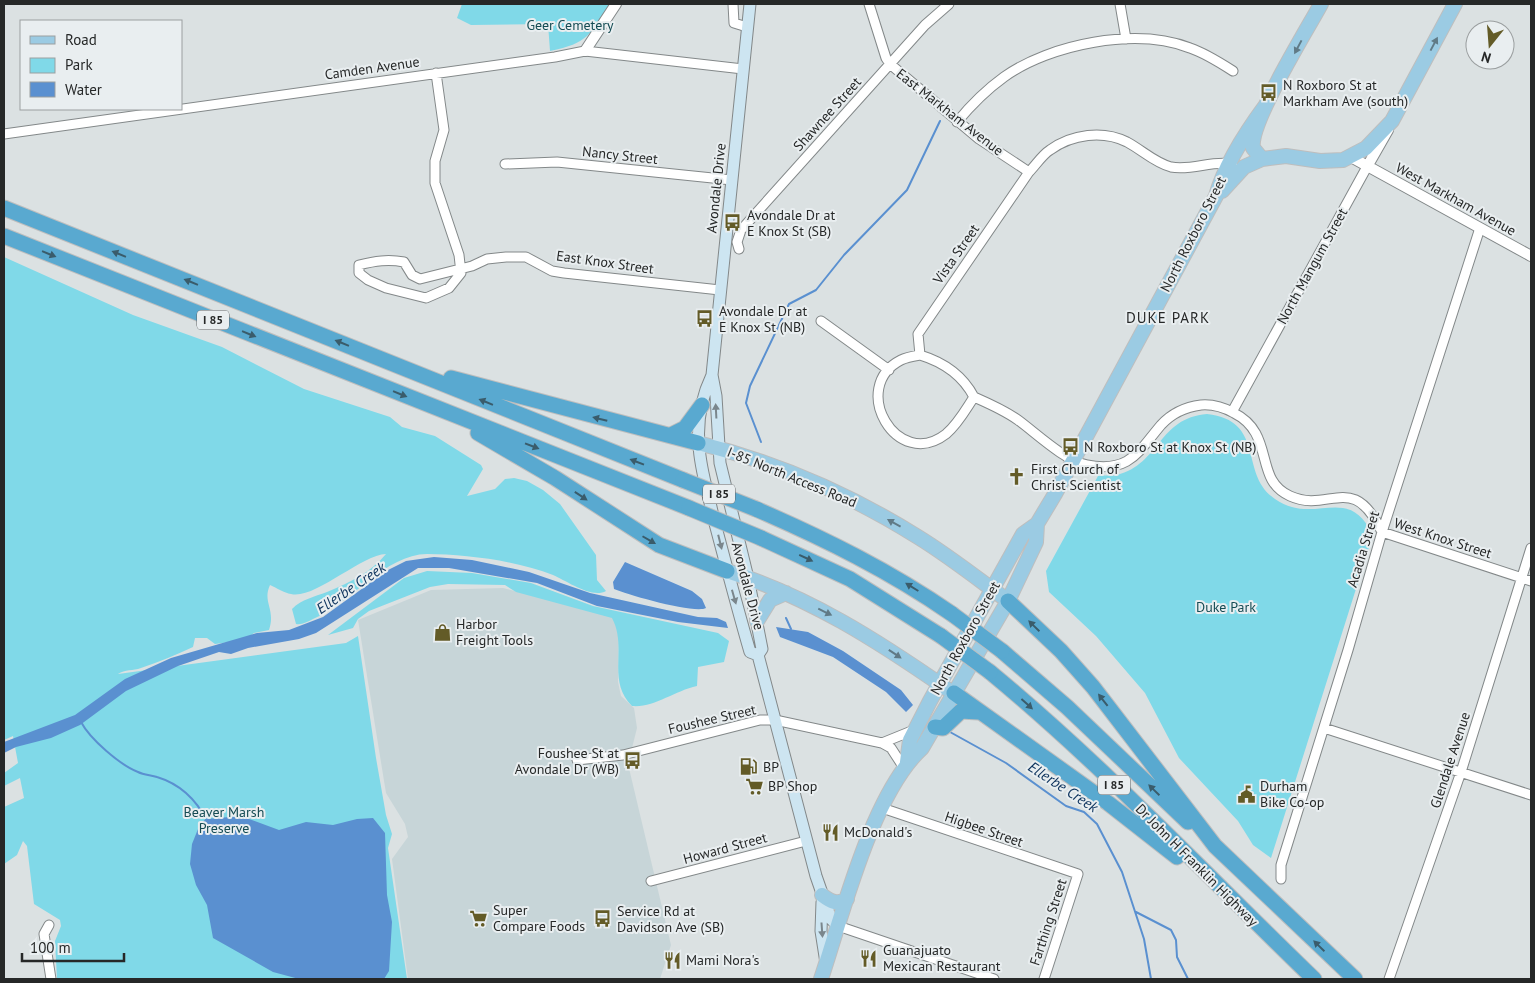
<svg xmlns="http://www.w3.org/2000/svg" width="1535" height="983" viewBox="0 0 1535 983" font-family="'PT Sans',sans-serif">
	<rect width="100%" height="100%" fill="#dbe1e2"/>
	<path fill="#c7d5d8" d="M503 588 619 618 618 682 621 696 634 708 637 728 628 764 671 945 660 979H408L392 859 408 837 405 824 386 793 358 620 431 590Z"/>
	<path fill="#80d9e8" d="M462 4H610C589 35 589 43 550 51L548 24 471 25 457 18Z
		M4 257 133 315 222 347 304 389 390 417 402 427 435 436 481 465 483 469 467 496 495 489 505 479 514 478 527 481 543 490 560 504 596 555 597 580 606 591C592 599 567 581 553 575 518 561 465 554 427 554 386 554 351 603 313 619 307 622 302 625 296 624L292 609C302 599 314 597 327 592 351 582 370 573 386 554 361 555 314 600 291 594 284 593 277 588 270 585 262 602 276 609 269 630L254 633 245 640 215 644 207 638H195L193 647C176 655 159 662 141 668 133 671 125 669 118 674L346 643 358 636 376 758 386 815 392 834 388 848 407 979H57L55 941 61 926 60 920 34 904 27 846 23 841 17 855 4 864V807L24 798 20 778 4 786V773L18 763 13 736 4 740Z
		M1207 414C1267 421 1238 474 1275 499 1315 527 1347 482 1373 535L1271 858 1253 845 1238 821 1179 758 1145 693 1096 636 1049 592 1046 571 1098 476C1104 475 1111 476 1117 475 1160 464 1158 418 1207 414Z
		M427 571 472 573 531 583 593 606 718 633 729 641 724 662 698 667 697 686C674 691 654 708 632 706 606 680 628 648 612 618L516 592 505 585 448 584 430 587 369 611 358 619 353 628 328 635 404 578Z"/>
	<path fill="#5a90d0" d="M434 557 472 560 529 572 590 593 698 617 717 618 726 622 728 628 678 622 597 606 537 583 449 568H418L316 633 299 639 248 648 231 654 219 652 178 666 126 691 80 725 51 738 16 747 4 753V742L75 715 125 679 171 658 257 633 289 630 323 617 388 570 406 561Z
		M625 562 692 591 702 599 706 608C695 614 628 595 614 589L613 582Z
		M776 627 808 632 843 651 901 690 913 705 906 712 886 692 833 657 780 637Z
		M241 816 279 830 306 822 333 825 357 819 373 818 385 833 387 895 392 922 389 971 384 979H299L273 972 213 938 207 905 196 885 190 864 192 844 200 824 206 819Z"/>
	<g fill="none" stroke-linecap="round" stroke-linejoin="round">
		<path stroke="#5a90d0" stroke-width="2" d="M761 442 746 403 750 386 789 304 816 290 844 255 907 190 940 121
			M786 618 791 629
			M81 722C90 739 120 765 138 772 144 775 151 775 157 777 180 784 196 799 207 821
			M950 732 1006 763 1066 806 1084 812 1097 824 1122 872 1144 939 1151 979
			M1136 912 1171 930 1176 940 1177 957 1188 979"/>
		<defs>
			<path id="minor" d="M733 4 734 23 747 27
				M869 4 886 58 890 64 979 139 1029 172
				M1120 4 1126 39
				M436 73 444 130 435 161V183L459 255 461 273 449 288 426 298 386 288 368 280 359 273V265C375 261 388 259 404 262L412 275 420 279 472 266 487 259 506 257H526L552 271 564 273 720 290
				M957 122C971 105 986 90 1004 77 1050 44 1136 27 1190 48 1205 53 1219 62 1233 71
				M4 134 555 57 585 51 743 69
				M505 164 557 162 732 180
				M739 249 737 242 741 230 925 25 949 4
				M821 321 889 370
				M920 355 918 334 1029 172C1036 165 1042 155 1050 150 1072 134 1103 130 1127 142 1142 150 1155 163 1171 167 1192 171 1212 160 1232 164
				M920 355C943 362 963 376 974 397 966 409 958 424 946 434 897 472 848 387 901 360 907 357 914 356 920 355Z
				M974 397C990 404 1004 410 1018 420 1037 434 1065 461 1087 465 1130 473 1138 452 1161 425 1172 413 1185 407 1201 405 1213 404 1223 407 1234 413 1276 434 1253 480 1290 496 1330 514 1352 470 1382 532L1531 581
				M1232 412 1368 165
				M1324 728 1531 795
				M882 743 914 730
				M577 760 623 755 760 720H775L882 743 891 748 904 768
				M882 808 1078 874 1044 979
				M1281 879V865L1348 650 1382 532 1480 228
				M651 881 806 841
				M49 925 44 934 51 979
				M838 926 994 979
				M1389 979 1461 772 1531 548"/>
			<path id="tertiary" d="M585 51 616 4
				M1351 157 1531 256
				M1368 165 1388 130"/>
			<path id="secondary" d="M750 4 712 375 716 396 720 463 748 578 762 649 758 655
				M712 375C702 396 697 421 699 445 700 469 708 492 713 516 725 561 737 607 750 652L758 655
				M758 655 816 876 831 919 838 926
				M822 902 821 931 826 963"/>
			<path id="primary" d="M1262 159 1253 148C1249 123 1307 30 1321 4
				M1222 191 1244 167 1262 159 1286 156 1320 161 1343 160 1366 148 1392 121 1455 4
				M698 443C775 462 851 495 918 537 949 556 978 579 1008 601
				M727 571C808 596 878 641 947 689
				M757 621 770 600 786 593
				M907 762 910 740 930 701 1023 534 1037 524 1055 494 1216 196C1225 164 1246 132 1266 105
				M822 895C831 902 837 905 847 899
				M821 979C843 913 872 794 922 748L1008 601 1036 542 1037 524"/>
			<path id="motorway" d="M4 208 683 480
				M4 236 689 508
				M451 378 698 443
				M478 433 555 478 659 545 727 571
				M671 435 685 428 702 405
				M756 509C825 539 890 571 952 614
				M761 538 850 579 941 636
				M1008 601 1061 651 1093 687 1215 846 1355 979
				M1002 651 1067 707 1188 822
				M990 672C1105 767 1207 876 1314 979
				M954 693 1108 803 1177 857
				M935 727 943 728 961 711 978 712"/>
		</defs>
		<use href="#minor" stroke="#838889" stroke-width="11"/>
		<use href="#tertiary" stroke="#838889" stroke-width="12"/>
		<use href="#secondary" stroke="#838889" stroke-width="13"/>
		<use href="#primary" stroke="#bebebe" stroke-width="16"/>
		<use href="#motorway" stroke="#bebebe" stroke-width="17"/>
		<use href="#minor" stroke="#fff" stroke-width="9"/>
		<use href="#tertiary" stroke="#fff" stroke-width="10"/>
		<use href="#secondary" stroke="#cde5f1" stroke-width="11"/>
		<use href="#primary" stroke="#9bcbe3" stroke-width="14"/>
		<use href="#motorway" stroke="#59a9d0" stroke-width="15"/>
		<defs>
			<path id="motorway-bridge" d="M683 480 756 509
				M689 508 761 538
				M952 614 1002 651
				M941 636 990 672"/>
		</defs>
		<use href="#motorway-bridge" stroke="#bebebe" stroke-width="17" stroke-linecap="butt"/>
		<use href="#motorway-bridge" stroke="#59a9d0" stroke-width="15"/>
	</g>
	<defs><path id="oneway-solid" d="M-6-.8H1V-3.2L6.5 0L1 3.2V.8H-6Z" transform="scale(1.25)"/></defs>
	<g fill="#607a86">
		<use href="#oneway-solid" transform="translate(1434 44) rotate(-62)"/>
		<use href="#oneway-solid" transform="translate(1298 47) rotate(118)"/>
		<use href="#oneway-solid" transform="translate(894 523) rotate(-151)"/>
		<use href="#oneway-solid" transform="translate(825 612) rotate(26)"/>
		<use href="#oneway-solid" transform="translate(895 654) rotate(34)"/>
	</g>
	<g fill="#3a5c6b">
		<use href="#oneway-solid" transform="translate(49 254) rotate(22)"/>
		<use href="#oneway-solid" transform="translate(119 254) rotate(-158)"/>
		<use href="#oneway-solid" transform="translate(191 282) rotate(-158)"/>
		<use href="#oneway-solid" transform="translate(249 334) rotate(22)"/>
		<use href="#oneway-solid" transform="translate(342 343) rotate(-158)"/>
		<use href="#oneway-solid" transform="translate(400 394) rotate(22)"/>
		<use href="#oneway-solid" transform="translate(486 402) rotate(-158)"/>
		<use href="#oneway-solid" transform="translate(600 419) rotate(-166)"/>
		<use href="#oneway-solid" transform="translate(532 446) rotate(21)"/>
		<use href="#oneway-solid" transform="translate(637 462) rotate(-159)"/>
		<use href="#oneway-solid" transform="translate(581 496) rotate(34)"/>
		<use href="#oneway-solid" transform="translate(649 540) rotate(30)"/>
		<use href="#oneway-solid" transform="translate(806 558) rotate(25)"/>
		<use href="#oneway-solid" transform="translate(912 587) rotate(-148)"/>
		<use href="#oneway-solid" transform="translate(1034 626) rotate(-136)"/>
		<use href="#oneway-solid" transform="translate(1103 700) rotate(-128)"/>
		<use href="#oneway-solid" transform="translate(1027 704) rotate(42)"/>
		<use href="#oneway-solid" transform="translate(1154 790) rotate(-136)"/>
		<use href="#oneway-solid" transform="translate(1319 946) rotate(-136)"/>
	</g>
	<g fill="#7a868c">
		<use href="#oneway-solid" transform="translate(716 411) rotate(-93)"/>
		<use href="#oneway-solid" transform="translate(720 542) rotate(76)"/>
		<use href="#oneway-solid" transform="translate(734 597) rotate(74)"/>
		<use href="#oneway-solid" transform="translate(822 930) rotate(86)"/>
	</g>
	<defs>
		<symbol id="bus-bare" viewBox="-9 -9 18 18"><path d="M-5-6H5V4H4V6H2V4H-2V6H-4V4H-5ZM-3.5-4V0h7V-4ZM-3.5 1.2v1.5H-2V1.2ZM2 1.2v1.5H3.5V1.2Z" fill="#635b27" stroke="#e9eef0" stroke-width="2.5" paint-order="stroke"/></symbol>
		<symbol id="church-bare" viewBox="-9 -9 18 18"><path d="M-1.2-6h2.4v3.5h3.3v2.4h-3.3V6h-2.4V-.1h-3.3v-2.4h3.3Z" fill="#635b27" stroke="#e9eef0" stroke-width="2.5" paint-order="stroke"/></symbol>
		<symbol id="shop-bare" viewBox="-9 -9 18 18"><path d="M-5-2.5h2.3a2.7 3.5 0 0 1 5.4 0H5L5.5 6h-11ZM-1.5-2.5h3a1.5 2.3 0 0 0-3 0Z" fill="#635b27" stroke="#e9eef0" stroke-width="2.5" paint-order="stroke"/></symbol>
		<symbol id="fuel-bare" viewBox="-9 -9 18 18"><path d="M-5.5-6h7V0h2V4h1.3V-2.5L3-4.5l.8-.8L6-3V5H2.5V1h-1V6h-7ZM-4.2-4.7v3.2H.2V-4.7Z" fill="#635b27" stroke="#e9eef0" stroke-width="2.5" paint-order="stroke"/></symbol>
		<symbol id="supermarket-bare" viewBox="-9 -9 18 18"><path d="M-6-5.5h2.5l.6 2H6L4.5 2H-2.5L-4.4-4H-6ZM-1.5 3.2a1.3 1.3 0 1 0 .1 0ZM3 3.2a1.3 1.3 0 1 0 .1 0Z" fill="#635b27" stroke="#e9eef0" stroke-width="2.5" paint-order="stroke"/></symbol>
		<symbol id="civic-bare" viewBox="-9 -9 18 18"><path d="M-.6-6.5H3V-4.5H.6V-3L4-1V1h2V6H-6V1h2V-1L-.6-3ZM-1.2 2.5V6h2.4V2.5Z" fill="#635b27" stroke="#e9eef0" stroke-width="2.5" paint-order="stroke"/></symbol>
		<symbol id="restaurant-bare" viewBox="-9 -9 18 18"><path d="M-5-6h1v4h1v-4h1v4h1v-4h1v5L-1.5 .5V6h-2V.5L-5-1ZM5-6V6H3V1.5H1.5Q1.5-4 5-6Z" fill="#635b27" stroke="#e9eef0" stroke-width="2.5" paint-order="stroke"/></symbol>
	</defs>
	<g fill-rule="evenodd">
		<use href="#bus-bare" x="1256" y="80" width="25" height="25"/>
		<use href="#bus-bare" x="720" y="210" width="25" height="25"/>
		<use href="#bus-bare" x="692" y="306" width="25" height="25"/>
		<use href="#bus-bare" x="1058" y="434" width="25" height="25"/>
		<use href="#church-bare" x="1004" y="464" width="25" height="25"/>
		<use href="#shop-bare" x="430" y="620" width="25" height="25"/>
		<use href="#bus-bare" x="620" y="748" width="25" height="25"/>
		<use href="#fuel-bare" x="736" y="754" width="25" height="25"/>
		<use href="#supermarket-bare" x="742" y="774" width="25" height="25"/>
		<use href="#civic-bare" x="1234" y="782" width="25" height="25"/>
		<use href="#restaurant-bare" x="818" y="820" width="25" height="25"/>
		<use href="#supermarket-bare" x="466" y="906" width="25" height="25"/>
		<use href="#bus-bare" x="590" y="906" width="25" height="25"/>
		<use href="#restaurant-bare" x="856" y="946" width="25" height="25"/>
		<use href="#restaurant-bare" x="660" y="948" width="25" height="25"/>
	</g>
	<g text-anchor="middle" stroke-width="4" stroke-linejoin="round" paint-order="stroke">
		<g fill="#e9eef0" stroke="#606364" stroke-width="1">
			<rect x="197" y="310.5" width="32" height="19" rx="4"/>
			<rect x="703" y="484.5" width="32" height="19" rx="4"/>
			<rect x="1098" y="775.5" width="32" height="19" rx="4"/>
		</g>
		<g font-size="12" font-weight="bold" fill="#262828">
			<text x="213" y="324">I 85</text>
			<text x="719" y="498">I 85</text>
			<text x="1114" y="789">I 85</text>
		</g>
		<g font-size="14" fill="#154c54" stroke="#e9eef0">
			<text x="570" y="30">Geer Cemetery</text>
			<text x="1226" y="612">Duke Park</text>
			<text x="224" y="817">Beaver Marsh<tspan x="224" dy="16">Preserve</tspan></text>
		</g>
		<g font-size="14" fill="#262828" stroke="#e9eef0">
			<text transform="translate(372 68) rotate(-8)" y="5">Camden Avenue</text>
			<text transform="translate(950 112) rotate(38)" y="5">East Markham Avenue</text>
			<text transform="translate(827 114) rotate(-48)" y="5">Shawnee Street</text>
			<text transform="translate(620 155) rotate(6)" y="5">Nancy Street</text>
			<text transform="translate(716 188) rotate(-84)" y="5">Avondale Drive</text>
			<text transform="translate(1456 199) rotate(29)" y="5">West Markham Avenue</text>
			<text transform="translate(1193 234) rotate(-63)" y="5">North Roxboro Street</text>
			<text transform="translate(956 254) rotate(-55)" y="5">Vista Street</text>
			<text transform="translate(605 262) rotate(8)" y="5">East Knox Street</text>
			<text transform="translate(1312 266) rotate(-61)" y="5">North Mangum Street</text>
			<text transform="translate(792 477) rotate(22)" y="5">I-85 North Access Road</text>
			<text transform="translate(1443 538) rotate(18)" y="5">West Knox Street</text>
			<text transform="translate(1363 549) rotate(-73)" y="5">Acadia Street</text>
			<text transform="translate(748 586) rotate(75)" y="5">Avondale Drive</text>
			<text transform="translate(965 638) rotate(-61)" y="5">North Roxboro Street</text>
			<text transform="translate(712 719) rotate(-13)" y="5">Foushee Street</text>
			<text transform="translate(1450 760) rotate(-72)" y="5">Glendale Avenue</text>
			<text transform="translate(984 829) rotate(19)" y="5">Higbee Street</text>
			<text transform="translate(725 848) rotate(-15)" y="5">Howard Street</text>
			<text transform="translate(1197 865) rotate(45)" y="5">Dr John H Franklin Highway</text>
			<text transform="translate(1048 922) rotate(-72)" y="5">Farthing Street</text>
		</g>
		<g font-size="14" fill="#262828" stroke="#e9eef0" text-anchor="start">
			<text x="1283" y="90">N Roxboro St at<tspan x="1283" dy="16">Markham Ave (south)</tspan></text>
			<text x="747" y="220">Avondale Dr at<tspan x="747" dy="16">E Knox St (SB)</tspan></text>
			<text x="719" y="316">Avondale Dr at<tspan x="719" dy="16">E Knox St (NB)</tspan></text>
			<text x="1084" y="452">N Roxboro St at Knox St (NB)</text>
			<text x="1031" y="474">First Church of<tspan x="1031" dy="16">Christ Scientist</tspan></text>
			<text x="456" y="629">Harbor<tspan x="456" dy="16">Freight Tools</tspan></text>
			<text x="619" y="758" text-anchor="end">Foushee St at<tspan x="619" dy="16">Avondale Dr (WB)</tspan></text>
			<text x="763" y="772">BP</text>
			<text x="768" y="791">BP Shop</text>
			<text x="1260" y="791">Durham<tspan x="1260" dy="16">Bike Co-op</tspan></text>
			<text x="844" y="837">McDonald's</text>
			<text x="493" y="915">Super<tspan x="493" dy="16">Compare Foods</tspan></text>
			<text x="617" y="916">Service Rd at<tspan x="617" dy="16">Davidson Ave (SB)</tspan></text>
			<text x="883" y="955">Guanajuato<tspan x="883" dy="16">Mexican Restaurant</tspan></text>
			<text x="686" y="965">Mami Nora's</text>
		</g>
		<g font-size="15" letter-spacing="1" fill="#262828" stroke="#e9eef0">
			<text x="1168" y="323">DUKE PARK</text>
		</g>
		<g font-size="15" font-style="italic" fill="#0c325c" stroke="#e9eef0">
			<text transform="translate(351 588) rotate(-34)" y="5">Ellerbe Creek</text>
			<text transform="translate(1063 787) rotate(33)" y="5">Ellerbe Creek</text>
		</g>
	</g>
	<rect width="1535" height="983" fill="none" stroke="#262828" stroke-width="10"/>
	<rect x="20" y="20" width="162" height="90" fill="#e9eef0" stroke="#9b9fa0"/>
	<rect x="30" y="36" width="25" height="8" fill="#9bcbe3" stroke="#9b9fa0"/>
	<text x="65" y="45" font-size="15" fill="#262828">Road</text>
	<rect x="30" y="58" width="25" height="15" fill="#80d9e8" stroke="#9b9fa0"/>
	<text x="65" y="70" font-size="15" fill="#262828">Park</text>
	<rect x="30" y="82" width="25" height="15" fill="#5a90d0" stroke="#9b9fa0"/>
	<text x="65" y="95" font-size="15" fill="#262828">Water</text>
	<g transform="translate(1490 45) rotate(197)"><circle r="24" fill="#e9eef0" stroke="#9b9fa0"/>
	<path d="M0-4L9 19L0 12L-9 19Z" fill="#635b27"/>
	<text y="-8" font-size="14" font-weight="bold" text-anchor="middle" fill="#262828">N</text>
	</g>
	<path d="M22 953v8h102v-8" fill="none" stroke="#262828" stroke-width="2.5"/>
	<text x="30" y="953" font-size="15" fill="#262828" stroke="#e9eef0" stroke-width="4" paint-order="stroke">100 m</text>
</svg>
